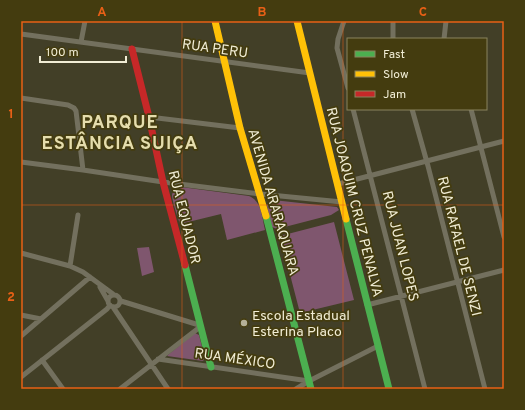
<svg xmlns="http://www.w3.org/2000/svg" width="525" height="410" viewBox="0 0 525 410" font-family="Overpass,sans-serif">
	<rect width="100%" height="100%" fill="#423f27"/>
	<path fill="#7f566e" d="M181 187 249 196C262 201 262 218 265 230L227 240 221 214 180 224C178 218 172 201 172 195 173 190 177 188 181 187Z
		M273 200 337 207 339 210 331 215 277 229 272 227 267 206 269 202Z
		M334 222 354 300 300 313 280 236Z
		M149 247 154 272 142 276 137 248Z
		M195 333 199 335 205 358 203 361 167 356 169 354Z"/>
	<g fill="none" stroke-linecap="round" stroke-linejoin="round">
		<path stroke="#73705e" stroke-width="5" d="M344 21 338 39 337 48 348 88
			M393 21V39
			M21 34 310 73
			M444 39 446 21
			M81 42 85 21
			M21 98 68 105 74 108 76 111 83 170
			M353 109 425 389
			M412 109 428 166 485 389
			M471 109 504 237
			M149 117 240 128
			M21 162 83 170 163 182 260 194 342 202
			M338 184 504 141
			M21 253 70 266 83 272 113 294
			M70 266 78 215
			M100 287 108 301
			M108 301a6 6 0 1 1 12 0a6 6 0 1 1-12 0Z
			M121 301 199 325
			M367 305 504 270
			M113 307 168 389
			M21 315 41 319
			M21 336 90 277
			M158 359 309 381
			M42 360 63 389
			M21 377 107 309 110 305
			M120 389 200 327
			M296 389 309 381 378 346"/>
		<path stroke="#4caf50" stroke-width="7" d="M266 216 311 389
			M346 219 389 389
			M185 265 211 367"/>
		<path stroke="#ffc107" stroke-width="7" d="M215 21 240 128 266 216
			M297 21 346 219"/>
		<path stroke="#c62828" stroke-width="7" d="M132 49 149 117 163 182 185 265"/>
	</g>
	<path fill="none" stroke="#e86016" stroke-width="1" stroke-opacity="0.55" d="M182 21V389M343 21V389M21 205H504"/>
	<circle fill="#b4b098" stroke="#443c0f" stroke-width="1.5" cx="244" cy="323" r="4"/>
	<g text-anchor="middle" stroke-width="3.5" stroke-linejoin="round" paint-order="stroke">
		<g font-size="14" fill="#f1edd5" stroke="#443c0f">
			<text transform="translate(215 48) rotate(8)" y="5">RUA PERU</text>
			<text transform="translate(274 202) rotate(74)" y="5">AVENIDA ARARAQUARA</text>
			<text transform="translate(355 202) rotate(76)" y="5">RUA JOAQUIM CRUZ PENALVA</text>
			<text transform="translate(185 217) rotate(76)" y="5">RUA EQUADOR</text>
			<text transform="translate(401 246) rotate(76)" y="5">RUA JUAN LOPES</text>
			<text transform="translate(460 246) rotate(76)" y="5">RUA RAFAEL DE SENZI</text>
			<text transform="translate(235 358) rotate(8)" y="5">RUA MÉXICO</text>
		</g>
		<g font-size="14" fill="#f1edd5" stroke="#443c0f" text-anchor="start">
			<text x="252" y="320">Escola Estadual<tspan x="252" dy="16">Esterina Placo</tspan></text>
		</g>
		<g font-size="18" font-weight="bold" letter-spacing="1" fill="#e5ddad" stroke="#443c0f">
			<text x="120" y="128">PARQUE<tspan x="120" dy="21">ESTÂNCIA SUIÇA</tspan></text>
		</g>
	</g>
	<rect width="525" height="410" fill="none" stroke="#443c0f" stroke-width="44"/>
	<rect x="347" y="38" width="140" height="72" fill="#443c0f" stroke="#89835e"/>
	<rect x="355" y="51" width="20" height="6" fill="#4caf50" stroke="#89835e"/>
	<text x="383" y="58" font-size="12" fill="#f1edd5">Fast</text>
	<rect x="355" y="71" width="20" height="6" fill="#ffc107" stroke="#89835e"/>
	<text x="383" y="78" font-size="12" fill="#f1edd5">Slow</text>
	<rect x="355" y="91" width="20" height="6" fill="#c62828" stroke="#89835e"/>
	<text x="383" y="98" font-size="12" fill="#f1edd5">Jam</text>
	<path d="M40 56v6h86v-6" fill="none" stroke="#f1edd5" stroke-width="2"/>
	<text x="46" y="56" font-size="12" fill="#f1edd5" stroke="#443c0f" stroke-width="3" paint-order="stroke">100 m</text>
	<rect x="22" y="22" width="481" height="366" fill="none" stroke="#e86016" stroke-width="1.5"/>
	<g font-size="13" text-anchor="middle" font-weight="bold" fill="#e86016">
		<text x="102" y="16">A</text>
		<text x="262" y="16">B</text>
		<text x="423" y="16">C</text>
		<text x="11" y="118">1</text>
		<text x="11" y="301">2</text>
	</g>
</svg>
